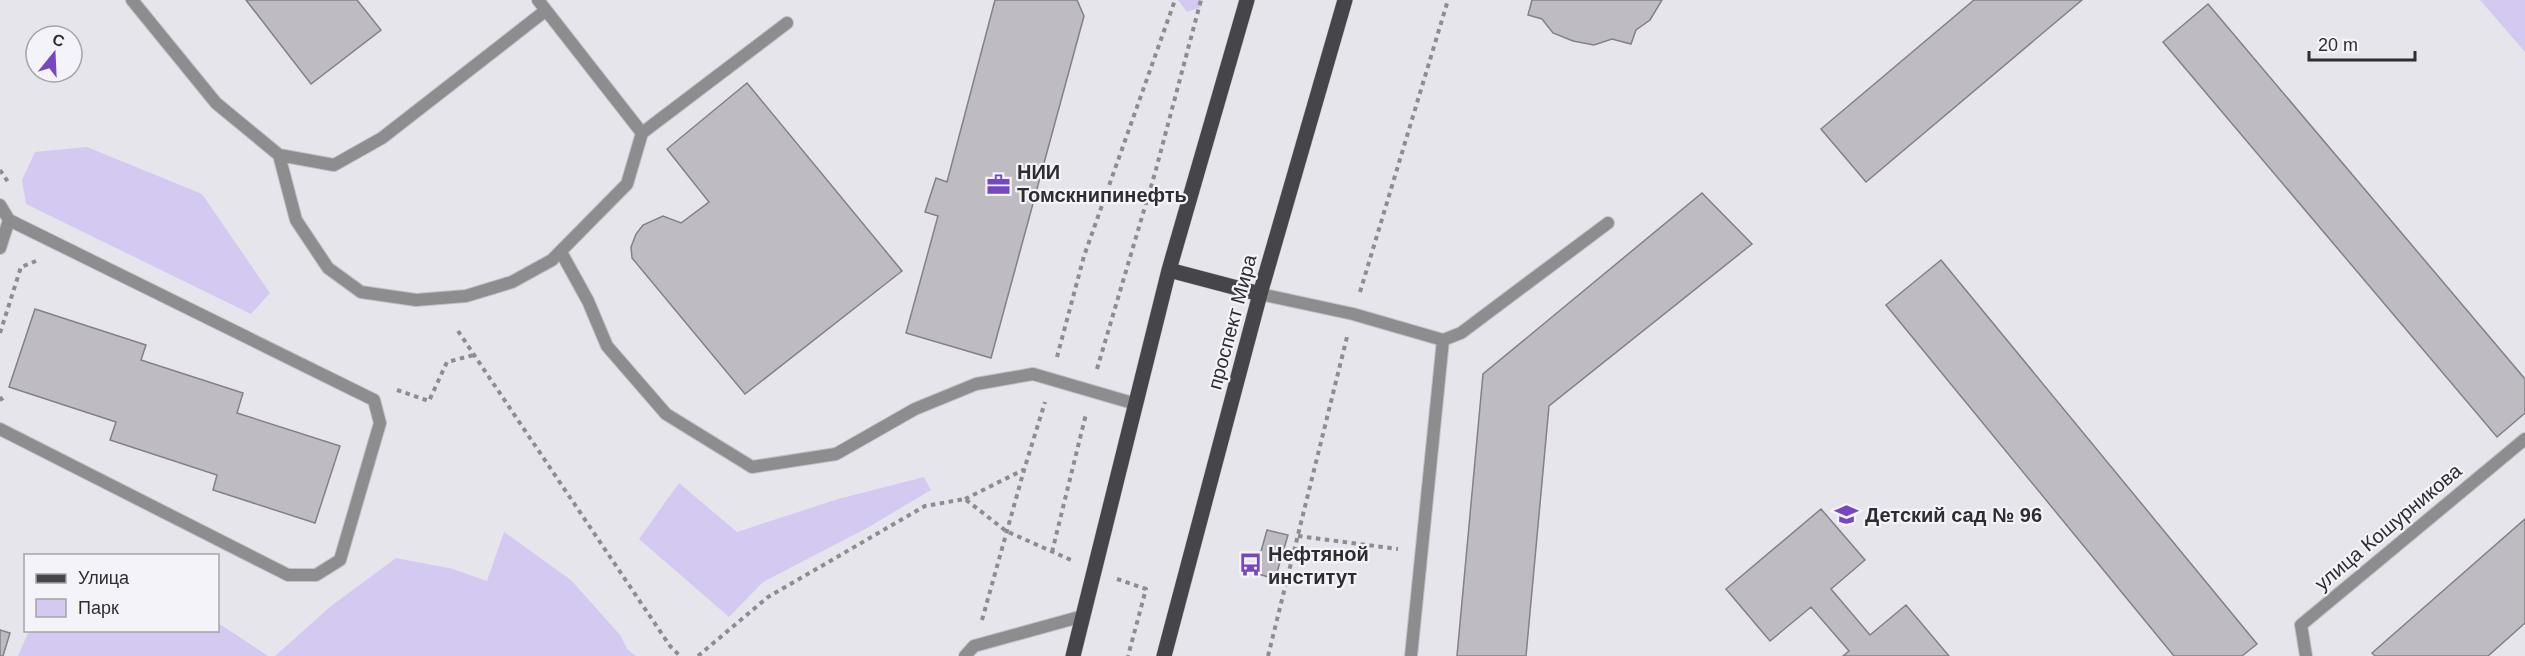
<svg xmlns="http://www.w3.org/2000/svg" width="2525" height="656" viewBox="0 0 2525 656" font-family="Arial,sans-serif">
	<rect width="100%" height="100%" fill="#e7e5ec"/>
	<path fill="#d3c9f1" d="M1178 0H1203L1201 7 1187 12Z
		M2480 0H2525V52Z
		M87 147 202 194 270 293 251 314 26 204 22 180 35 152Z
		M924 477 931 490 867 528 763 582 729 617 639 539 679 483 737 532 838 499Z
		M504 532 571 580 621 636 627 649 636 656H275L331 606 396 558 453 569 487 581Z
		M218 623 268 656H18L28 633 32 631 218 630Z"/>
	<path fill="#bebcc2" stroke="#828187" stroke-width="1.5" d="M246 0H357L381 30 311 84Z
		M995 0H1077L1084 16 991 358 906 333 938 216 925 212 936 178 947 182Z
		M1532 0H1662L1650 20 1636 30 1631 44 1612 39 1594 45 1573 41 1553 33 1542 19 1528 15Z
		M1974 0H2082L1866 182 1821 129Z
		M2208 4 2525 379V413L2497 437 2163 42Z
		M747 83 902 271 745 394 632 258 631 247 636 234 643 225 663 216 681 223 709 202 667 149Z
		M1702 193 1752 244 1549 406 1526 656H1457L1483 374Z
		M1941 260 2257 644 2242 656H2174L1886 305Z
		M35 309 146 345 141 360 243 393 237 413 340 446 315 523 213 490 217 475 110 440 116 422 9 387Z
		M1821 509 1865 560 1831 589 1870 635 1906 605 1949 656H1843L1849 651 1811 607 1770 641 1726 589Z
		M2525 519V623L2488 656H2375L2372 653Z
		M1267 530 1288 535 1275 579 1255 573Z
		M0 630 10 633 3 656H0Z"/>
	<g fill="none" stroke-linecap="round" stroke-linejoin="round">
		<defs>
			<path id="service" d="M132 0 216 103 279 155 296 220 328 268 361 292 416 300 466 296 512 282 552 260 627 184 642 133 787 23
				M538 0 642 133
				M279 155 334 165 382 138 545 11
				M0 205 9 220 374 400 380 423 340 560 316 575H288L0 429
				M0 248 9 220
				M1260 294 1353 314 1443 340 1461 333 1608 223
				M965 656 974 646 1083 616
				M1411 656 1443 340"/>
			<path id="minor" d="M561 252 588 301 607 346 666 414 752 467 836 454 915 409 976 384 1033 374 1136 404
				M2306 656 2301 625 2525 439"/>
			<path id="primary" d="M1169 270 1260 294
				M1073 656 1169 270 1247 0
				M1164 656 1260 294 1345 0"/>
		</defs>
		<use href="#service" stroke="#c2c0c6" stroke-width="14"/>
		<use href="#minor" stroke="#c2c0c6" stroke-width="14"/>
		<use href="#primary" stroke="#c2c0c6" stroke-width="16"/>
		<path stroke="#8d8c90" stroke-width="4" stroke-dasharray="4.5 4.5" stroke-linecap="butt" d="M0 170 8 182
			M1360 292 1448 0
			M458 331 670 646 680 656
			M0 333 21 267 36 261
			M1057 357 1084 256 1175 0
			M1097 369 1155 173 1201 0
			M397 390 429 401 447 362 474 355
			M0 397 5 404
			M965 499 1023 470
			M1298 536 1398 549
			M1052 552 1086 414
			M1117 579 1146 589 1128 656
			M982 620 1024 470 1045 402
			M698 656 768 597 925 506 965 499 1006 531 1071 560
			M1268 656 1347 337"/>
		<use href="#service" stroke="#8d8d8f" stroke-width="12"/>
		<use href="#minor" stroke="#8d8d8f" stroke-width="12"/>
		<use href="#primary" stroke="#464549" stroke-width="15"/>
	</g>
	<defs>
		<symbol id="office-bare" viewBox="-9 -9 18 18"><path d="M-6-3h4V-5.5h4V-3h4V5H-6ZM-1-4.5V-3h2v-1.5ZM-6 0V1H6V0Z" fill="#7548c0" stroke="#f4f3f9" stroke-width="2.5" paint-order="stroke"/></symbol>
		<symbol id="school-bare" viewBox="-9 -9 18 18"><path d="M0-5L7-2L0 1L-7-2ZM-4 1L0 2.5L4 1V4Q0 6-4 4Z" fill="#7548c0" stroke="#f4f3f9" stroke-width="2.5" paint-order="stroke"/></symbol>
		<symbol id="bus-bare" viewBox="-9 -9 18 18"><path d="M-5-6H5V4H4V6H2V4H-2V6H-4V4H-5ZM-3.5-4V0h7V-4ZM-3.5 1.2v1.5H-2V1.2ZM2 1.2v1.5H3.5V1.2Z" fill="#7548c0" stroke="#f4f3f9" stroke-width="2.5" paint-order="stroke"/></symbol>
	</defs>
	<g fill-rule="evenodd">
		<use href="#office-bare" x="982" y="168" width="33" height="33"/>
		<use href="#school-bare" x="1830" y="498" width="33" height="33"/>
		<use href="#bus-bare" x="1234" y="548" width="33" height="33"/>
	</g>
	<g text-anchor="middle" stroke-width="4.5" stroke-linejoin="round" paint-order="stroke">
		<g font-size="20" font-weight="bold" fill="#2e2d2f" stroke="#f4f3f9" text-anchor="start">
			<text x="1017" y="179">НИИ<tspan x="1017" dy="23">Томскнипинефть</tspan></text>
			<text x="1865" y="522">Детский сад № 96</text>
			<text x="1268" y="561">Нефтяной<tspan x="1268" dy="23">институт</tspan></text>
		</g>
		<g font-size="20" fill="#2e2d2f" stroke="#f4f3f9">
			<text transform="translate(1232 322) rotate(-75)" y="7">проспект Мира</text>
			<text transform="translate(2388 527) rotate(-40)" y="7">улица Кошурникова</text>
		</g>
	</g>
	<rect x="24" y="554" width="195" height="78" fill="#f4f3f9" stroke="#a5a4a8" stroke-width="1.5"/>
	<rect x="36" y="574" width="30" height="9" fill="#464549" stroke="#a5a4a8" stroke-width="1.5"/>
	<text x="78" y="584" font-size="18" fill="#2e2d2f">Улица</text>
	<rect x="36" y="599" width="30" height="18" fill="#d3c9f1" stroke="#a5a4a8" stroke-width="1.5"/>
	<text x="78" y="614" font-size="18" fill="#2e2d2f">Парк</text>
	<g transform="translate(54 54) rotate(18)"><circle r="28" fill="#f4f3f9" stroke="#a5a4a8" stroke-width="1.5"/>
	<path d="M0-4.5L10 22L0 15L-10 22Z" fill="#7548c0"/>
	<text y="-9" font-size="16" font-weight="bold" text-anchor="middle" fill="#2e2d2f">С</text>
	</g>
	<path d="M2309 51v9h106v-9" fill="none" stroke="#2e2d2f" stroke-width="3"/>
	<text x="2318" y="51" font-size="18" fill="#2e2d2f" stroke="#f4f3f9" stroke-width="4.5" paint-order="stroke">20 m</text>
</svg>
